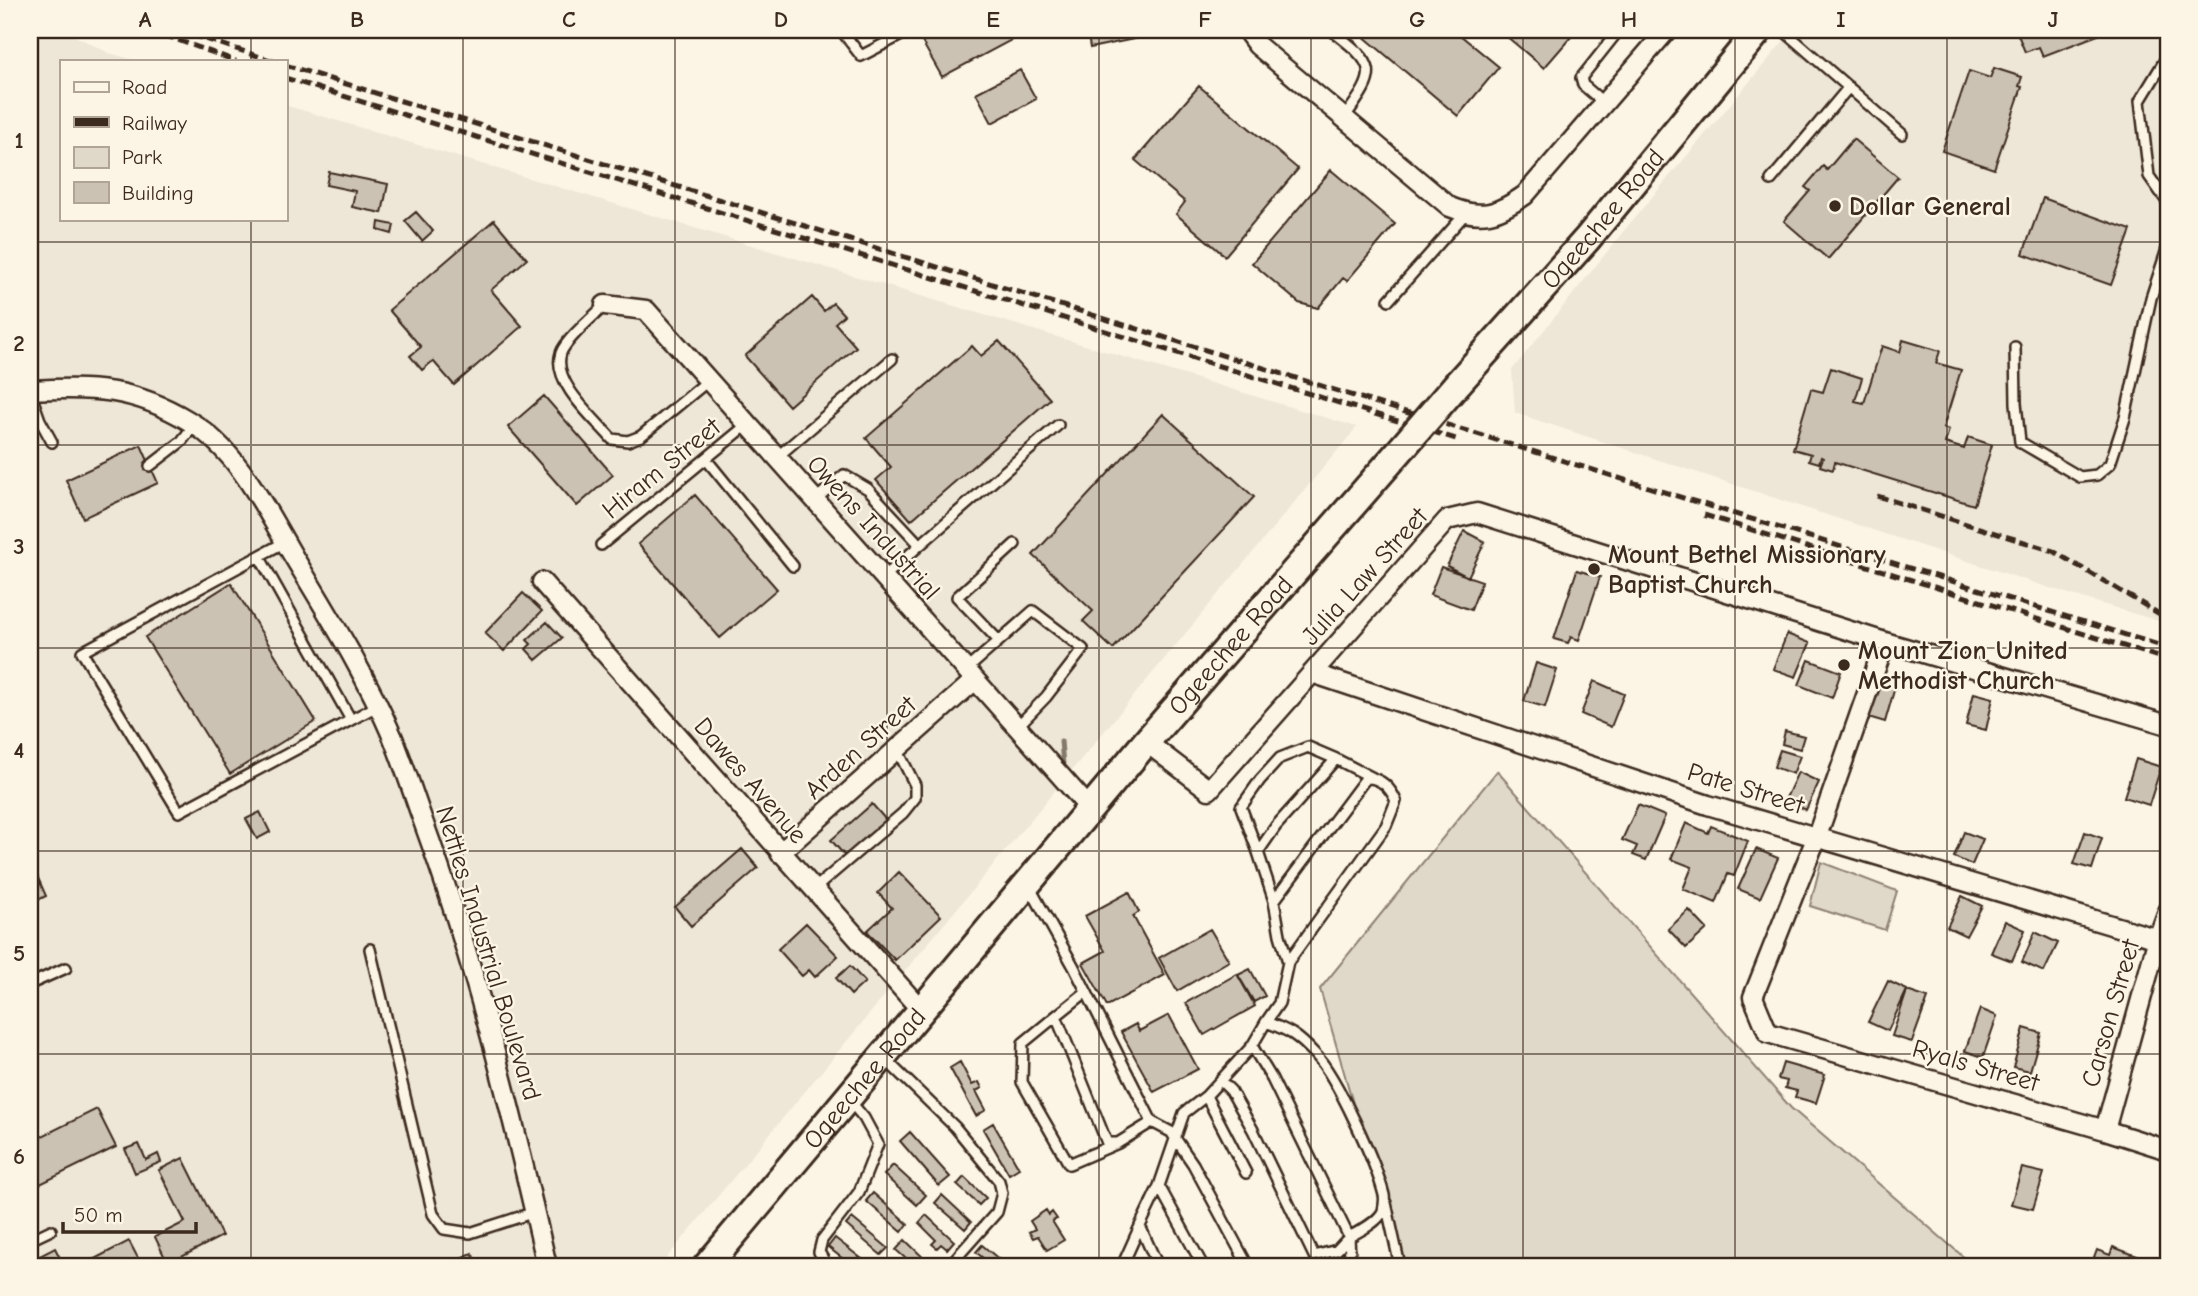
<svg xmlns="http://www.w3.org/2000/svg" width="2198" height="1296" viewBox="0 0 2198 1296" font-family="'Comic Neue',sans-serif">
	<rect width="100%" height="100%" fill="#fcf5e5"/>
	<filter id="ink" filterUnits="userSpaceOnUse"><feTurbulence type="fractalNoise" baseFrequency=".0143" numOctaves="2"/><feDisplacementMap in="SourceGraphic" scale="14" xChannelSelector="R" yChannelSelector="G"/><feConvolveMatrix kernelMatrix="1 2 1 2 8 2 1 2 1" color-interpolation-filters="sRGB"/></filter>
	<g filter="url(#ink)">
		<path fill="#eee6d6" d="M30 30H63L109 53 138 61H61V219H285V105L1357 427 660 1266H30Z
			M1793 30H2168V624L2050 588 1515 413 1512 370 1631 222Z"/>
		<path fill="#e0d8c8" stroke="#8e8173" stroke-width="2" d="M1497 771 1791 1108 1974 1266H1400L1320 989Z
			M1821 862 1897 891 1885 930 1810 906Z"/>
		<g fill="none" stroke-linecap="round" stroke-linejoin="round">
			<path stroke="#85796b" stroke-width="5" d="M1061 741 1063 765"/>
		</g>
		<path fill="#ccc2b3" stroke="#3b2a1e" stroke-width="2" d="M939 30H1030L942 77 921 40Z
			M1087 30H1137L1139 38 1090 48Z
			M1356 30H1454L1499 67 1458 116Z
			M1499 30H1577L1544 68Z
			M2016 30H2111L2043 56 2039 47 2025 52Z
			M1994 68 2022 77 2019 86 2022 87 1994 169 1942 151 1969 71 1990 78Z
			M1020 70 1036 99 992 123 976 93Z
			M1199 86 1298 169 1225 256 1176 214 1185 202 1135 160Z
			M1853 139 1898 177 1828 259 1784 221 1810 191 1805 187 1823 166 1827 170Z
			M1331 170 1395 224 1347 281 1343 278 1318 308 1299 303 1252 263Z
			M329 172 388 184 382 213 352 207 355 191 326 185Z
			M2043 198 2131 230 2111 285 2023 254Z
			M416 212 433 231 422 241 405 221Z
			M494 220 527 259 491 290 522 326 454 385 433 361 422 370 410 356 421 347 389 310Z
			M379 222 394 225 392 234 378 230Z
			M812 297 824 311 833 303 844 315 835 323 856 347 789 406 745 356Z
			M1903 340 1940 351 1936 363 1961 370 1943 428 1949 430 1945 443 1964 449 1968 437 1992 445 1974 505 1835 462 1833 470 1820 466 1823 458 1821 457 1819 463 1809 460 1811 454 1793 449 1811 389 1823 392 1831 368 1862 378 1855 401 1864 403 1882 346 1900 352Z
			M999 341 1050 399 911 520 876 480 891 467 866 438 972 346 981 356Z
			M544 396 613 475 577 506 508 427Z
			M1163 414 1254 497 1113 649 1083 621 1093 611 1033 555Z
			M141 445 158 483 83 518 66 480Z
			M695 495 777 589 720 638 638 544Z
			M1464 531 1485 542 1468 577 1447 566Z
			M1441 567 1482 581 1471 610 1430 595Z
			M1577 570 1600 577 1579 640 1571 637 1568 643 1554 639Z
			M231 583 316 721 230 774 145 637Z
			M523 593 542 611 504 651 485 633Z
			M547 622 562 638 536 660 526 649 531 644 527 640Z
			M1787 634 1810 643 1796 677 1773 669Z
			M1809 660 1841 672 1832 698 1799 685Z
			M1536 663 1557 670 1545 707 1524 701Z
			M1594 681 1624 694 1611 727 1581 714Z
			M1875 682 1895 687 1885 722 1865 716Z
			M1974 693 1993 698 1986 730 1966 725Z
			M1785 731 1804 736 1800 749 1782 744Z
			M1780 750 1800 756 1793 774 1774 767Z
			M2136 759 2161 767 2149 805 2124 797Z
			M1798 772 1819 782 1806 810 1785 800Z
			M872 804 886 820 845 856 831 840Z
			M1638 805 1665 816 1646 860 1633 855 1637 846 1622 840Z
			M260 812 270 832 257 839 246 819Z
			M1686 823 1708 833 1711 826 1748 841 1734 876 1728 874 1716 903 1683 889 1692 867 1671 859Z
			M1964 832 1983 839 1972 865 1954 857Z
			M2085 832 2102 838 2092 869 2074 864Z
			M742 849 758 868 691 926 675 907Z
			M1756 849 1778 858 1760 898 1738 889Z
			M30 860 46 896 30 904Z
			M899 872 941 916 895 960 867 931 892 908 878 893Z
			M1129 892 1139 912 1133 916 1165 975 1107 1006 1083 963 1105 951 1085 916Z
			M1962 896 1982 906 1966 936 1947 927Z
			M1689 910 1707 929 1686 948 1668 929Z
			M2005 921 2025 930 2012 961 1991 953Z
			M806 923 838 956 815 977 809 970 802 976 778 949Z
			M1210 929 1229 961 1177 991 1159 958Z
			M2035 932 2058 943 2044 972 2022 962Z
			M850 966 865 982 851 995 836 978Z
			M1250 969 1265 996 1254 1002 1238 975Z
			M1237 974 1255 1006 1204 1035 1186 1003Z
			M1888 981 1907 990 1888 1031 1868 1022Z
			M1907 991 1928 998 1912 1042 1892 1036Z
			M1980 1009 1997 1016 1983 1057 1965 1051Z
			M1169 1015 1198 1069 1154 1092 1121 1032 1136 1024 1139 1031Z
			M2024 1028 2041 1033 2030 1071 2013 1067Z
			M960 1062 972 1085 979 1082 982 1088 976 1091 986 1110 976 1116 950 1068Z
			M1783 1063 1825 1075 1816 1103 1795 1097 1797 1091 1785 1088 1787 1081 1778 1079Z
			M97 1109 116 1147 30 1189V1142Z
			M993 1123 1019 1168 1009 1174 983 1129Z
			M910 1132 950 1177 939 1186 900 1141Z
			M139 1144 146 1160 158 1154 161 1162 135 1173 125 1149Z
			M183 1158 222 1236 168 1264 155 1237 185 1222 159 1170Z
			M893 1165 926 1195 917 1205 884 1175Z
			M2022 1168 2044 1173 2033 1209 2011 1204Z
			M964 1177 986 1198 979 1205 957 1185Z
			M873 1193 908 1224 902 1232 866 1201Z
			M942 1195 971 1222 965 1229 935 1203Z
			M1046 1210 1049 1215 1052 1212 1057 1219 1052 1221 1064 1240 1047 1250 1038 1236 1033 1238 1029 1232 1035 1229 1030 1221Z
			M926 1215 954 1241 947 1249 941 1244 937 1248 932 1244 936 1240 919 1223Z
			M852 1218 888 1248 881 1255 846 1225Z
			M835 1238 871 1266H852L828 1247Z
			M905 1240 932 1266H914L896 1250Z
			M129 1241 139 1260 126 1266H81Z
			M982 1245 1007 1266H992L976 1252Z
			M2113 1247 2164 1266H2091L2097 1250 2110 1255Z
			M55 1248 64 1266H30V1261Z
			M472 1253 478 1266H443L463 1257Z"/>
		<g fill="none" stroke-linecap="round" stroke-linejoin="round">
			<defs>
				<path id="service" d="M841 30 861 56 911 30
					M1331 30C1378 66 1379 71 1344 118
					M1783 30 1902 134
					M2168 55 2140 101 2149 176 2168 203
					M1604 103 1583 85 1581 78 1619 30
					M1771 180 1849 87
					M1389 300 1466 213
					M605 305C594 316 566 339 561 353 551 382 595 419 612 439L628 441 641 436 709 380
					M2015 347 2016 403 2020 442 2080 477 2097 475 2110 464 2125 418 2151 298 2168 246
					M30 392 40 420 52 442
					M777 457 892 359
					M706 459 793 566
					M150 466 181 442 194 425
					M815 500 844 475 868 489 920 545 884 577
					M285 542 82 652 179 812 377 706
					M601 545 748 424
					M920 545 1058 425
					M259 556 351 720
					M999 641 957 597 1015 544
					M966 670 1033 611 1083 649 1046 697 1017 727
					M1258 852 1241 807 1260 780 1280 758 1308 747 1336 759
					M1029 886 1074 967 1152 1122 1171 1132 1193 1164 1248 1266
					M813 890 903 813 915 798V785L897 749
					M1274 901 1258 852 1276 826 1336 759 1373 778
					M370 949 433 1214 444 1229 470 1233 535 1212
					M30 984 66 968
					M1086 992 1056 1016 1107 1143H1118L1152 1122
					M1056 1016 1023 1043 1022 1082 1069 1164 1118 1143
					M1266 1022 1279 1003 1288 962 1386 826 1396 801C1391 789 1381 777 1366 778L1274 901 1280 935 1288 962
					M1252 1046 1266 1022C1290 1031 1297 1035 1315 1054 1337 1077 1376 1163 1384 1195 1385 1199 1384 1206 1383 1211 1378 1222 1360 1231 1349 1237L1350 1257 1354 1266
					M885 1059 955 1127 999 1181 1002 1193 997 1212 949 1266
					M1206 1096 1246 1173
					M1386 1203 1400 1266
					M30 1240 51 1230
					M827 1266 819 1252 822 1240 859 1192 878 1144 864 1118 849 1100
					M1122 1266 1140 1226
					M1158 1266 1140 1226 1159 1186
					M1203 1266 1159 1186 1184 1113 1206 1096 1252 1046 1272 1079 1349 1237 1337 1250 1314 1256 1253 1130 1231 1091 1221 1081"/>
				<path id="minor" d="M1246 30 1257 45 1450 207C1482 220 1498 214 1525 195L1667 30
					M605 305 646 310 1091 810
					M30 390C92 387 133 387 189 421 239 451 266 510 295 559 330 617 366 675 393 738 404 765 413 793 423 821 476 966 513 1116 547 1266
					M542 582 922 1011
					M1885 642 1817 836 1753 997 1768 1033 2105 1130 2168 1150
					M1312 673 1708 805 2168 942
					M1146 742 1209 790 1447 520 1477 513 1885 642 2168 725
					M780 853 975 680
					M2105 1130 2158 938 2168 911"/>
				<g id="primary">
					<path id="s1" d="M1458 383 1587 239 1759 30"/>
					<path id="s2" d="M707 1266 1146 742 1403 447"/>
				</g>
			</defs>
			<use href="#service" stroke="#3b2a1e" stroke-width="14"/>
			<use href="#minor" stroke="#3b2a1e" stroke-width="23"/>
			<use href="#primary" stroke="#3b2a1e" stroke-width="32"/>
			<use href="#service" stroke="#fcf5e5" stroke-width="9"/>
			<use href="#minor" stroke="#fcf5e5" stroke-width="18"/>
			<use href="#primary" stroke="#fcf5e5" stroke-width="26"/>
			<path stroke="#3b2a1e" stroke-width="5" stroke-dasharray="10 5" stroke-linecap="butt" d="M150 30 236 61
				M178 30 273 61
				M285 65 2168 648
				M285 78 1456 439
				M1877 496 2053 551 2168 619
				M1704 515 2168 660"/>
			<defs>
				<path id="primary-bridge" d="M1403 447 1458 383"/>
			</defs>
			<use href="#primary-bridge" stroke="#3b2a1e" stroke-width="32" stroke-linecap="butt"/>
			<use href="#primary-bridge" stroke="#fcf5e5" stroke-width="26"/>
		</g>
	</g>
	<path fill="none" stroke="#3b2a1e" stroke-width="2" stroke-opacity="0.55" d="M251 30V61M463 30V1266M675 30V1266M887 30V1266M1099 30V1266M1311 30V1266M1523 30V1266M1735 30V1266M1947 30V1266M251 219V1266M30 242H2168M30 445H2168M30 648H2168M30 851H2168M30 1054H2168"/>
	<g fill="#3b2a1e" stroke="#fcf5e5" stroke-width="2.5">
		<circle cx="1835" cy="206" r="7"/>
		<circle cx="1594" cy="569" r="7"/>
		<circle cx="1844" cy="665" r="7"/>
	</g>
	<g text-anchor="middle" stroke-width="5" stroke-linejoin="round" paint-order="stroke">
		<g font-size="26" font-weight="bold" fill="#3b2a1e" stroke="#fcf5e5" text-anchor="start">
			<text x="1849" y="215">Dollar General</text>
			<text x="1608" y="563">Mount Bethel Missionary<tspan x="1608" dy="30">Baptist Church</tspan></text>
			<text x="1858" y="659">Mount Zion United<tspan x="1858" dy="30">Methodist Church</tspan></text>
		</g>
		<g font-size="26" fill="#3b2a1e" stroke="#fcf5e5">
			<text dy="9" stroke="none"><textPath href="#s1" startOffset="219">Ogeechee Road</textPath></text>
			<text transform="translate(661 468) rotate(-39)" y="9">Hiram Street</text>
			<text transform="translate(874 527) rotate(48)" y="9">Owens Industrial</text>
			<text transform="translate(1364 576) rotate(-48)" y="9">Julia Law Street</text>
			<text dy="9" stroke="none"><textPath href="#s2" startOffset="812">Ogeechee Road</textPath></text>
			<text transform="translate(860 747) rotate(-42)" y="9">Arden Street</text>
			<text transform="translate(751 780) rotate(49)" y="9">Dawes Avenue</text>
			<text transform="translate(1746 788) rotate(17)" y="9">Pate Street</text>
			<text transform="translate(489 953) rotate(73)" y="9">Nettles Industrial Boulevard</text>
			<text transform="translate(2110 1013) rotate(-74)" y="9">Carson Street</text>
			<text transform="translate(1976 1065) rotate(16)" y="9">Ryals Street</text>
			<text dy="9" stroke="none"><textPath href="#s2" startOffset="245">Ogeechee Road</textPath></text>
		</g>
	</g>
	<rect width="2198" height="1296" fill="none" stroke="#fcf5e5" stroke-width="77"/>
	<rect x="60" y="60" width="228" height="161" fill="#fcf5e5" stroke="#afa495" stroke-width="2"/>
	<rect x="74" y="82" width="35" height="10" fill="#fcf5e5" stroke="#afa495" stroke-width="2"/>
	<text x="122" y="94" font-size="21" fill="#3b2a1e">Road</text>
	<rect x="74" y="117" width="35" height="10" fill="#3b2a1e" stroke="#afa495" stroke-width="2"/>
	<text x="122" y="130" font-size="21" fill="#3b2a1e">Railway</text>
	<rect x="74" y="147" width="35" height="21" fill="#e0d8c8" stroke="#afa495" stroke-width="2"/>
	<text x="122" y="164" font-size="21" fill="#3b2a1e">Park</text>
	<rect x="74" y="182" width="35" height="21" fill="#ccc2b3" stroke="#afa495" stroke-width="2"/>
	<text x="122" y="200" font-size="21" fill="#3b2a1e">Building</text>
	<path d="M63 1222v10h133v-10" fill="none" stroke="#3b2a1e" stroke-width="3.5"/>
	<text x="74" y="1222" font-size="21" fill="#3b2a1e" stroke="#fcf5e5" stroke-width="5" paint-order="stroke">50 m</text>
	<rect x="38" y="38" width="2122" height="1220" fill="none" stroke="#3b2a1e" stroke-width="2.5"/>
	<g font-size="23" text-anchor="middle" font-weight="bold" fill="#3b2a1e">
		<text x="145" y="27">A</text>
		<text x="357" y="27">B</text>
		<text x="569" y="27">C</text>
		<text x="781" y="27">D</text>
		<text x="993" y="27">E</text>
		<text x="1205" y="27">F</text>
		<text x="1417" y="27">G</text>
		<text x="1629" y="27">H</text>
		<text x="1841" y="27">I</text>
		<text x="2053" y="27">J</text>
		<text x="19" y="148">1</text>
		<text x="19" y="351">2</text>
		<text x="19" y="554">3</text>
		<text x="19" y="758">4</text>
		<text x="19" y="961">5</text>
		<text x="19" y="1164">6</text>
	</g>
</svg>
